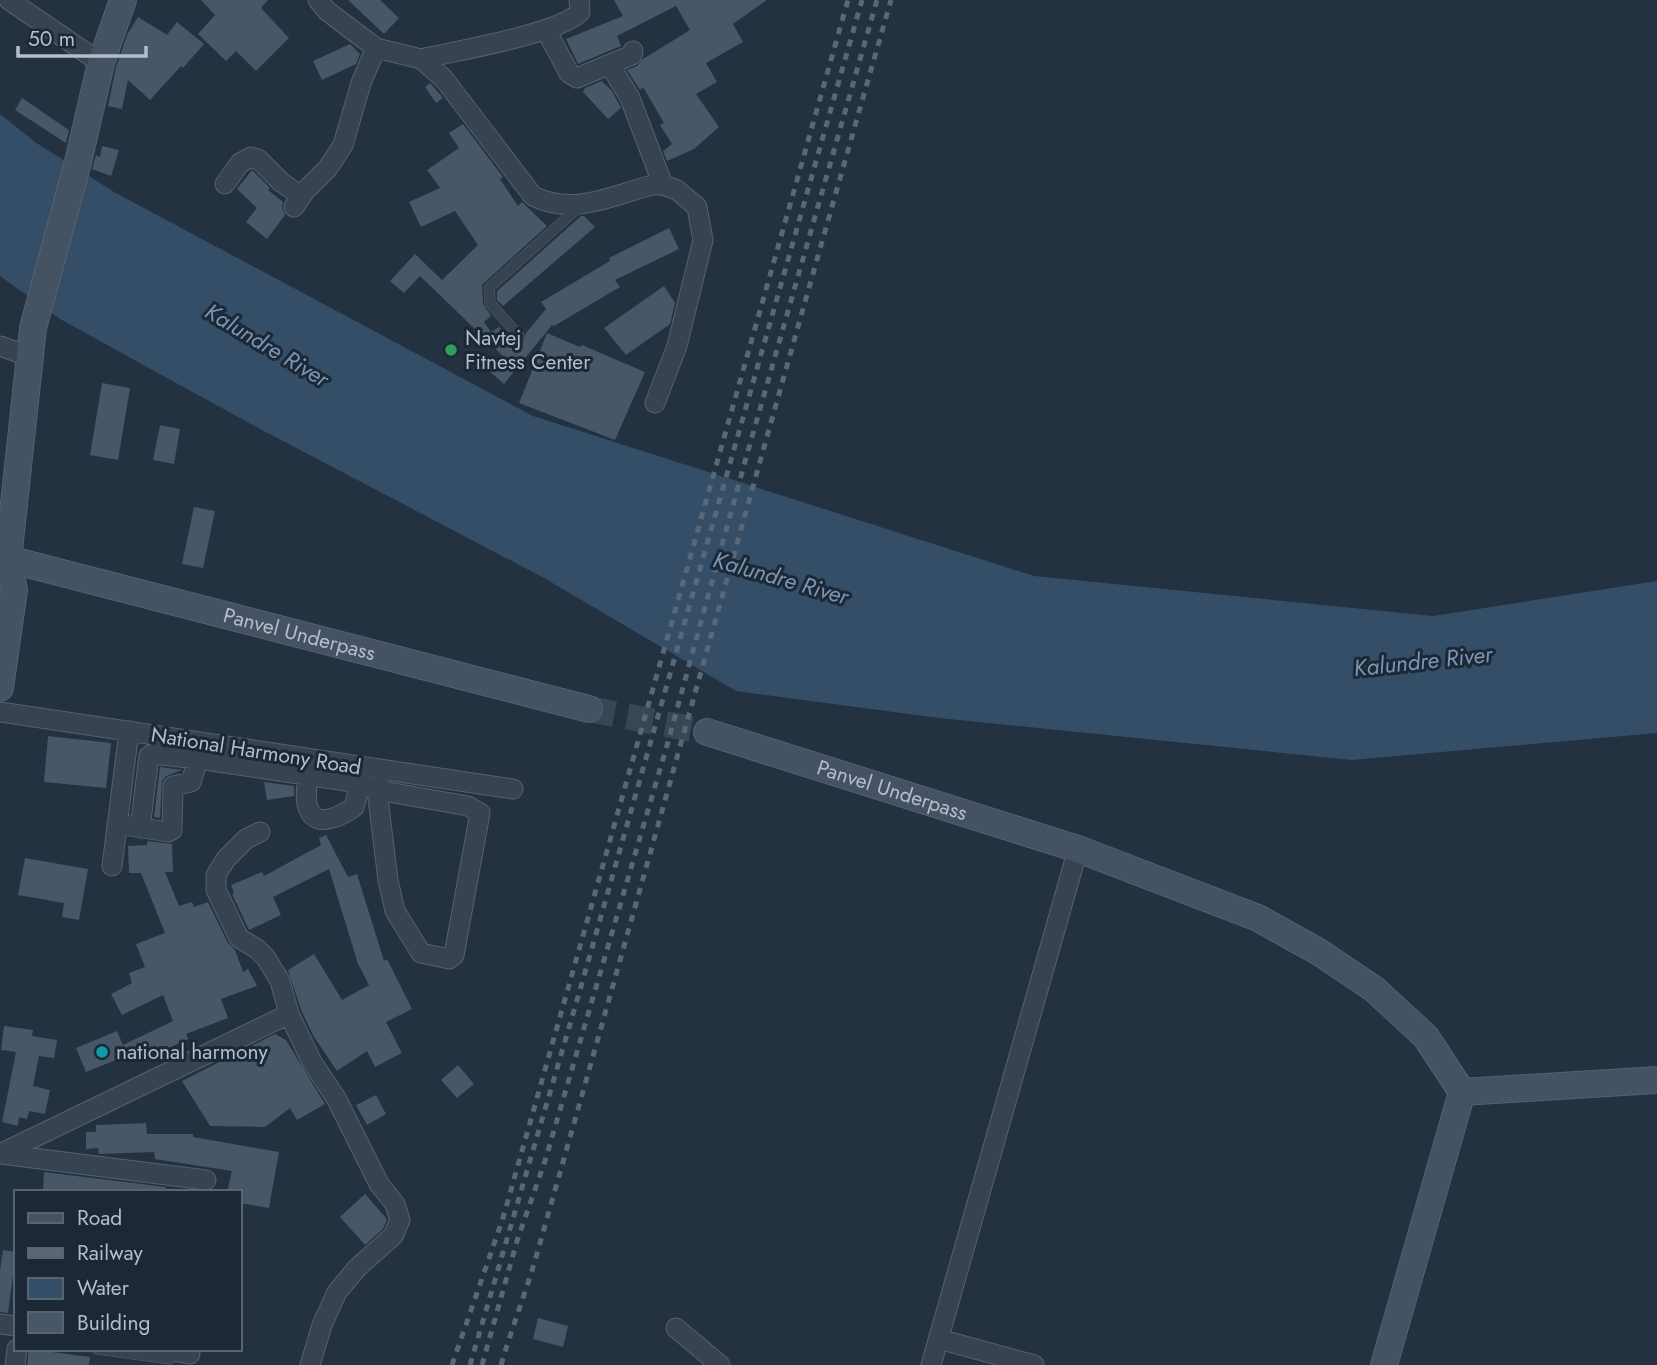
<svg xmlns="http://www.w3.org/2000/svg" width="1657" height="1365" viewBox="0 0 1657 1365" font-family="Jost,sans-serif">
	<rect width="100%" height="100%" fill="#233140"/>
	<path fill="#354e68" d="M0 114 35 142 114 192 533 416 1034 576 1433 616 1657 581V733L1352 760 939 718 736 691 544 578 247 422 60 319 0 276Z"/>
	<path fill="#475767" d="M201 0H268L261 8 289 38 256 71 236 51 226 61 198 34 215 15Z
		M348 0H380L399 18 384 34Z
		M614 0H767L733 24 743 42 706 63 717 82 696 94 719 127 694 149 667 161 663 151 672 144 660 125 664 123 643 87 640 90 627 70 637 66 643 59 690 30 676 6 617 36 621 46 578 64 566 39 623 16Z
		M138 17 167 35 177 22 204 44 183 68 181 66 150 100 128 80 122 109 108 106 116 67 127 35Z
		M350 44 360 54 356 64 322 80 313 61Z
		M602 81 612 91 621 108 608 119 583 92 585 88Z
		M430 83 443 98 436 103 425 87Z
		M22 98 69 130 66 143 15 110Z
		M463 124 503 177 500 179 518 206 522 202 547 226 482 285 483 304 491 316 484 322 491 332 499 327 516 343 523 342 526 333 546 309 541 302 610 261 609 258 669 228 679 249 615 280 620 287 554 326 552 325 504 384 490 372 503 356 420 276 404 293 390 281 415 254 442 280 478 245 455 211 421 227 409 202 440 188 427 170 459 148 449 133Z
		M102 146 119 150 111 176 92 169 96 155 100 157Z
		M252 170 270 188 268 190 283 202 282 207 285 215 267 239 246 222 257 208 237 189Z
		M581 216H584L595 227 503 306 497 300V291Z
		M664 286 675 303 670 324 626 355 604 328Z
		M547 333 580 347 582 345 645 372 615 440 519 403Z
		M102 383 130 388 118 460 90 455Z
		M160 425 180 429 174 464 153 460Z
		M194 507 215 511 203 568 182 564Z
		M48 736 111 743 106 788 44 782Z
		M160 767 182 770 166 776 162 781 160 818 154 817Z
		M264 782 294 786V796L267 800Z
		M326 835 348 877 357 874 384 961 387 959 412 1009 386 1022 402 1053 375 1067 367 1051 337 1071 314 1037 301 1010 288 970 314 954 342 1000 369 985 358 964 329 869 273 897 281 915 249 930 232 894 234 893 231 885 262 872 264 876 321 845 319 838Z
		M147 841 172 844 173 872H165L179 906 192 902 194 907 208 902 228 943 235 950 243 972 248 969 257 986 221 999 228 1018 186 1034 188 1039 152 1056 148 1047 86 1072 76 1048 117 1031 123 1045 173 1021 163 995 122 1015 111 994 132 983 129 973 145 967 136 944 165 933 141 873H129L128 846 147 845Z
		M25 858 88 869 79 920 62 917 64 903 18 895Z
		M4 1026 33 1030 32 1036 57 1040 54 1058 39 1056 33 1086 50 1090 45 1114 29 1111 27 1119 19 1117 18 1126 2 1122 16 1052 1 1050Z
		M275 1034 286 1040 325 1104 297 1120 290 1108 265 1127 210 1126 182 1081Z
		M458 1065 474 1084 457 1098 441 1080Z
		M376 1095 386 1114 367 1125 356 1105Z
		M146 1123 147 1134H193V1137L279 1152 269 1208 240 1203V1192H227L232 1171 155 1159 154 1152 99 1154 98 1148 86 1149V1132H96V1125Z
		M44 1172 166 1187V1192H43Z
		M365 1194 387 1219 383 1229 365 1245 340 1217Z
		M3 1250 16 1252 8 1313 0 1312V1270Z
		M538 1318 568 1326 563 1347 533 1339Z
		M29 1349 90 1357 89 1365H27Z"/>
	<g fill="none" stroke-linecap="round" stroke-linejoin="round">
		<path stroke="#394655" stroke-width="26" stroke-dasharray="26 13" stroke-linecap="butt" d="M589 709 707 732"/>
		<defs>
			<path id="lane" d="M519 336 490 303 489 288 580 206
				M97 1349 170 1359"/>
			<path id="street" d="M9 0 101 63
				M318 0 327 11 376 48 421 59 444 79 533 196C573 216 612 196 652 185H663L677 190 697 207 703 240 677 346 655 403
				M546 30 569 73 577 78 632 55 633 51
				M421 59C455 51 559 34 580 12L579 0
				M610 65 630 98 663 185
				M225 184 240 163 251 157 258 159 281 182 301 196
				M294 207 305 191 328 168 343 145 361 83 376 48
				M0 346 28 356
				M0 712 513 789
				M308 775C307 786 304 799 309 810 317 829 343 815 354 807L360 784
				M117 824 168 832 172 830 173 786 191 782 198 759 353 782 377 790 468 806 480 813 454 955 449 959 421 953 395 911 388 880 377 790 380 769
				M140 828 149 756 153 754 198 759 200 747
				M260 832 246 839 226 859 216 875V890L239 938 257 949 266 958 280 981 289 1014 312 1062 336 1098 379 1184 395 1204 400 1220 393 1236 358 1267 337 1292 322 1325 310 1365
				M112 866 129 731
				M0 1154 289 1014
				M1 1154 206 1180
				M0 1324 16 1326
				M676 1328 720 1365
				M939 1339 1034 1365
				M161 1349 190 1354
				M15 1365 17 1349
				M931 1365 1078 849"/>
			<g id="secondary">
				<path id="s1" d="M8 559 589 709"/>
				<path d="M0 688 14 590 8 559 33 328 78 162 101 63 123 0"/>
				<path id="s2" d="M707 732 1078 849 1258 918 1319 952 1374 989 1426 1037 1462 1092 1384 1365"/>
				<path d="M1462 1092 1657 1080"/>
			</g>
		</defs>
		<use href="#lane" stroke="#55616e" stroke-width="11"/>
		<use href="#street" stroke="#55616e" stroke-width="21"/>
		<use href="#secondary" stroke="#55616e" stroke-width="28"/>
		<use href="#lane" stroke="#374350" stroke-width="10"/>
		<use href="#street" stroke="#374350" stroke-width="19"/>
		<use href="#secondary" stroke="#455263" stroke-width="26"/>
		<path stroke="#596777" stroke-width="5" stroke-dasharray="7 7" stroke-linecap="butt" d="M452 1365 503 1218 848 0
			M470 1365 578 997 862 0
			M482 1365 517 1241 545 1161 668 742 744 465 877 0
			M501 1365C513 1324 529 1284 540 1243 658 829 772 414 891 0"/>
	</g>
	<circle fill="#2e9e5b" stroke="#1c2835" stroke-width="2.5" cx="451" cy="350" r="7"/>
	<circle fill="#0f9aa8" stroke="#1c2835" stroke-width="2.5" cx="102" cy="1052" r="7"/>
	<g text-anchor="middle" stroke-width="6" stroke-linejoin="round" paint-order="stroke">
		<g font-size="21" fill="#b4becb" stroke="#1c2835" text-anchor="start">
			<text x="465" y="345">Navtej<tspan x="465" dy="24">Fitness Center</tspan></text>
			<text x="116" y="1059">national harmony</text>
		</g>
		<g font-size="21" fill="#b4becb" stroke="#1c2835">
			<text dy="7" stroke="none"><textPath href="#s1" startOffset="301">Panvel Underpass</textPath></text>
			<text transform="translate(256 751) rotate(9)" y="7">National Harmony Road</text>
			<text dy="7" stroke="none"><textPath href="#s2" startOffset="194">Panvel Underpass</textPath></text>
		</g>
		<g font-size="23" font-style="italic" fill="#7996b4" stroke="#1c2835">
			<text transform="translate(267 345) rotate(31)" y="8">Kalundre River</text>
			<text transform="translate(781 578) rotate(16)" y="8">Kalundre River</text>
			<text transform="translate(1423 661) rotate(-6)" y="8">Kalundre River</text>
		</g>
	</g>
	<rect x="14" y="1190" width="228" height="161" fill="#1c2835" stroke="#596471" stroke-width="2"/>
	<rect x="28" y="1213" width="35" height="10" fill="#455263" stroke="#596471" stroke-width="2"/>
	<text x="77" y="1225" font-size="21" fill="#b4becb">Road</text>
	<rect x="28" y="1248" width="35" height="10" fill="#596777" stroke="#596471" stroke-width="2"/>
	<text x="77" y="1260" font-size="21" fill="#b4becb">Railway</text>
	<rect x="28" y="1278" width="35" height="21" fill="#354e68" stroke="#596471" stroke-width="2"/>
	<text x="77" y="1295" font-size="21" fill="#b4becb">Water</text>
	<rect x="28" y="1312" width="35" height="21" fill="#475767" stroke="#596471" stroke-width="2"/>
	<text x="77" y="1330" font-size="21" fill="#b4becb">Building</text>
	<path d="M18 46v10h128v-10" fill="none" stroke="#b4becb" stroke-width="3.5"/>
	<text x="28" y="46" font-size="21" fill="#b4becb" stroke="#1c2835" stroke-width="5" paint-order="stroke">50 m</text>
</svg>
